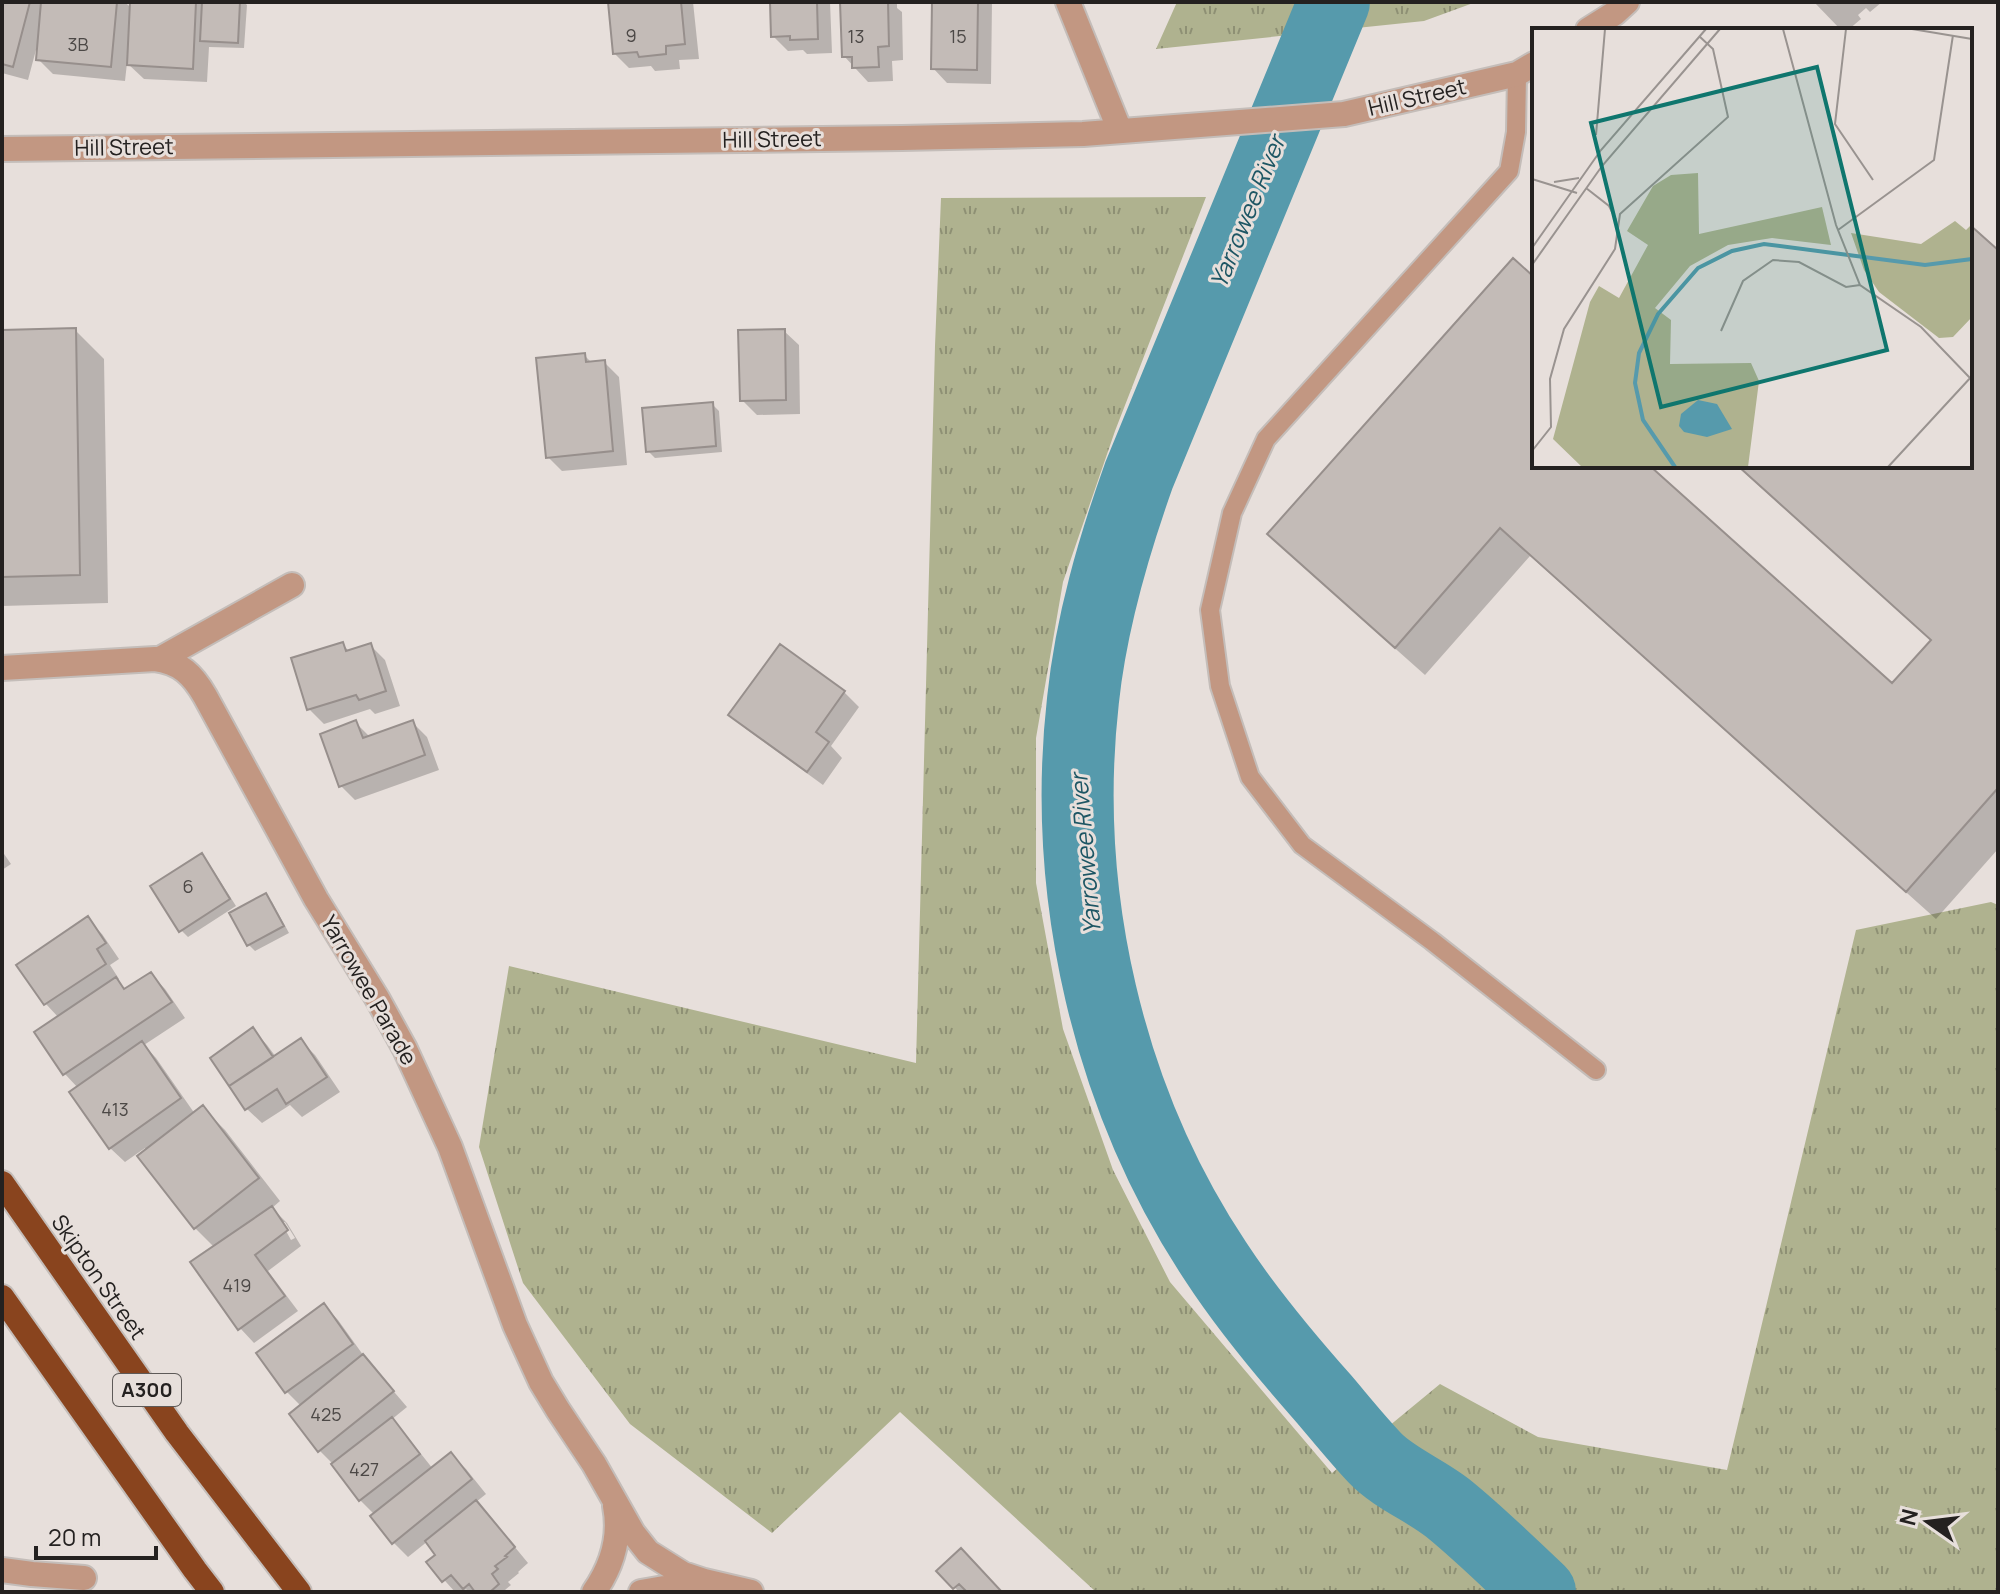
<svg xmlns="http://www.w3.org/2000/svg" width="2000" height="1594" viewBox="0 0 2000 1594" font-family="Manrope,sans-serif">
	<defs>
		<pattern id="grass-tufts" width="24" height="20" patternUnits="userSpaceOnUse" patternTransform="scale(2)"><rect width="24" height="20" fill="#afb28f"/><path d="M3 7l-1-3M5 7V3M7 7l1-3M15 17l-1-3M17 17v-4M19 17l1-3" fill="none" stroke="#8e9074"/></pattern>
	</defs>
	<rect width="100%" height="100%" fill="#e7dfdb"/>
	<path fill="url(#grass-tufts)" d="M1177 2H1476L1424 21 1156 49Z
		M1206 197 1115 431 1063 582 1036 738V883L1063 1029 1113 1170 1170 1282 1332 1473 1440 1384 1538 1437 1727 1470 1856 930 1991 902 1998 905V1592H1096L900 1412 772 1533 630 1424 523 1283 479 1147 509 966 916 1063 935 346 941 198Z"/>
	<path fill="#0003" fill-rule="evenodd" d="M2 2H125L132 9V2H244L247 5 244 48 209 47 207 82 144 79 127 63 125 81 53 74 38 59 39 47 37 46 28 80 2 73Z
		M610 2H693L699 59 679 60 680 69 655 71 651 66 629 68 614 53Z
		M772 2H830L832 53 807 54 803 50 788 51 773 36Z
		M842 2H897V8L902 12 903 60 892 61 893 81 868 82 844 56Z
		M934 2H992L991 84 947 83 933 68Z
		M1814 2H1882L1870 12 1866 8 1858 15 1861 19 1848 30H1841Z
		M1970 228 1998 253V849L1936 919 1530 556 1425 675 1299 563 1270 534 1534 280V466H1647L1892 686 1933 641 1737 466H1970Z
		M75 330 104 359 108 603 2 606V332Z
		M784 331 799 345 800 414 757 415 742 400Z
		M584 355 592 363 604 362 619 377 627 465 562 471 548 457Z
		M712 404 719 411 722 452 655 458 648 451Z
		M343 645 350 652 371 646 385 660 400 706 375 714 370 709 324 724 309 709Z
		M844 692 859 707 831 746 842 758 823 785 746 729 731 715Z
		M412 722 427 737 439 770 355 800 341 786 356 723 371 738Z
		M2 851 11 864 2 870Z
		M202 855 208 862 236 906 188 937 181 930Z
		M265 895 272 902 289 933 255 951 249 945Z
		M87 919 102 934 119 959 110 965 119 979 117 981 126 991 151 974 165 989 185 1018 144 1045 156 1058 195 1114 203 1108 225 1130 280 1201 272 1208 287 1223 301 1246 268 1271 298 1311 254 1343 240 1328 215 1248 195 1228 145 1148 125 1162 110 1148 78 1088 65 1074 37 1033 59 1018 46 1004 19 965ZM281 1222H285L295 1238 291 1240Z
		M253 1030 267 1045 276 1057 301 1041 315 1055 340 1092 302 1117 290 1105 262 1123 247 1109Z
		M324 1305 338 1320 366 1359 407 1407 391 1420 406 1435 433 1469 451 1455 466 1469 486 1494 476 1502 490 1517 528 1563 518 1572 519 1573 508 1582 511 1585 505 1590 507 1592H468L466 1589 463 1592H455L429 1563 438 1555 428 1541 408 1557 394 1543 375 1515 360 1500 335 1466 320 1451 291 1414 301 1406 287 1392Z
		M939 1571 1000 1592H970L967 1589 964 1592H959Z"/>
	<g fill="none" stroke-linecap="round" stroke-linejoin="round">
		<path stroke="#569aac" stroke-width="72" d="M1334 2 1139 475C1113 548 1091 623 1083 700 1061 894 1108 1100 1216 1262 1248 1311 1285 1355 1324 1399 1341 1419 1357 1439 1375 1458 1394 1478 1427 1491 1449 1509 1481 1535 1510 1564 1540 1592"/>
	</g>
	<path fill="#c3bbb7" stroke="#978f8c" stroke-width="2" d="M2 2H30L13 67 2 64Z
		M41 2H117L111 67 36 60Z
		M130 2H196L193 69 127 65Z
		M202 2H240L238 43 200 41Z
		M608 2H681L685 44 666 46V54L639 57 637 52 613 54Z
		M770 2H817L818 39 790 40V36L771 37Z
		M840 2H888L889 46 878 47 879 67 852 68V57H842Z
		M932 2H978L977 70 931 69Z
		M1970 225 1998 250V788L1906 892 1500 528 1395 648 1267 534 1513 258 1534 277V466H1650L1892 683 1931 640 1738 466H1970Z
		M76 328 80 575 2 577V330Z
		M785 329 786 400 740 401 738 330Z
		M585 353 586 362 605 360 613 451 546 458 536 358Z
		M713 402 716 446 646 452 642 408Z
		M343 642 346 651 371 643 386 691 359 700 356 695 307 710 291 658Z
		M780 644 845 691 816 732 829 742 807 772 728 715Z
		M356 720 363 738 413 720 425 755 339 787 320 734Z
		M202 853 230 899 179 932 150 886Z
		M266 893 284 926 247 946 229 913Z
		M88 916 106 943 97 949 106 964 44 1005 16 965Z
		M151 972 172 1002 63 1075 34 1032 116 977 124 989Z
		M253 1027 273 1057 229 1086 210 1058Z
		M301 1038 327 1077 286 1104 277 1089 245 1110 229 1086Z
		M142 1041 181 1098 109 1149 69 1092Z
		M203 1105 259 1178 194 1229 137 1156Z
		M272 1206 288 1230 255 1255 285 1296 238 1330 190 1262Z
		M324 1303 353 1344 285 1393 256 1353Z
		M363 1354 394 1391 318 1452 289 1414Z
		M392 1417 420 1454 359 1501 331 1464Z
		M451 1452 472 1479 392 1544 370 1516Z
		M476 1500 515 1547 505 1556 507 1557 495 1566 498 1569 492 1574 499 1584 490 1592H475L469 1584 463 1589 451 1575 442 1582 426 1562 435 1555 425 1541Z
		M961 1548 1002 1592H967L959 1584 953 1589 936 1571Z"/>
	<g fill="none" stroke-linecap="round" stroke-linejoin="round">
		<defs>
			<path id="lane" d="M1517 74 1516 132 1509 171 1266 439 1232 513 1210 610 1220 686 1250 777 1302 845 1432 941 1596 1070"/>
			<path id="street" d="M1068 2 1120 131
				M1588 30 1615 13 1627 2
				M2 149 902 138 1083 134 1344 114 1517 74 1534 64
				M160 659 292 585
				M2 668 155 659C180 662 193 675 205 696L316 899 377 998 405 1049 450 1147 515 1325 541 1382 558 1410 594 1464 633 1533 648 1552 683 1574 704 1581 751 1592
				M2 1570 32 1574 84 1578
				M594 1592C612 1566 621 1537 615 1506
				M641 1592 664 1588 706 1587"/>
			<path id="highway" d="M2 1183 177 1433 299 1592
				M2 1297 195 1570 212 1592"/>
		</defs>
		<use href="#lane" stroke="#c4bdb9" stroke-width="22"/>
		<use href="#street" stroke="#c4bdb9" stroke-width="28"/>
		<use href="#highway" stroke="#c4bdb9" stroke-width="28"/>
		<use href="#lane" stroke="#c29782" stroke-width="18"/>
		<use href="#street" stroke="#c29782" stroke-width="24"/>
		<use href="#highway" stroke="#89441e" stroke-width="24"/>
	</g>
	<g text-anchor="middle" stroke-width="6" stroke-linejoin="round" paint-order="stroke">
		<g font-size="18" fill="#4c4846">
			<text x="631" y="42">9</text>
			<text x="856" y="43">13</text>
			<text x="958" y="43">15</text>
			<text x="78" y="51">3B</text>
			<text x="188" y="893">6</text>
			<text x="115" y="1116">413</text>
			<text x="237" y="1292">419</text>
			<text x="326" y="1421">425</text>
			<text x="364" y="1476">427</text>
		</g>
		<rect fill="#e7dfdb" stroke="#5e5a58" stroke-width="2" x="113" y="1374" width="68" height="32" rx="6"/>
		<g font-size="20" font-weight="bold" fill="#242120">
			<text x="147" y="1397">A300</text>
		</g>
		<g font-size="22" fill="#242120" stroke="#e7dfdb">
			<text transform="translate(1417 97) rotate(-13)" y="8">Hill Street</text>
			<text transform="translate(772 139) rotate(-1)" y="8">Hill Street</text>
			<text transform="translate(124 147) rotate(-1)" y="8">Hill Street</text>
			<text transform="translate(369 990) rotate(60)" y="8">Yarrowee Parade</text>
			<text transform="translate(99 1277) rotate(55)" y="8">Skipton Street</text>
		</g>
		<g font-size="24" font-style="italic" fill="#1d5664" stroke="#e7dfdb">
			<text transform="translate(1248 212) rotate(-68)" y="8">Yarrowee River</text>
			<text transform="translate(1086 854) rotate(-95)" y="8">Yarrowee River</text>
		</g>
	</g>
	<g transform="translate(1532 28)">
		<rect width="440" height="440" fill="#e7dfdb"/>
		<path d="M166 145 167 206 290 179 299 217 240 210 196 217 158 238 123 280 139 292 138 336 219 335 227 353 216 439H50L21 411 58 274 67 258 87 270 116 217 95 203 121 158 139 147ZM423 193 434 202 440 196V289L421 309 407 310 347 264 332 242 319 205 389 216Z" fill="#afb28f"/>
		<path d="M166 372 185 376 200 401 175 409 152 404 147 398 149 386Z" fill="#569aac"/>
		<path fill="none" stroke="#569aac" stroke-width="4" d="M143 439 111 392 103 355 107 325 126 286 166 240 200 223 232 216 393 237 440 231"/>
		<path fill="none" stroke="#999390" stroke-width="2" d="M251 1 304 197 328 257 389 299 438 350M314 1 303 96 341 152M380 1 440 11M64 107 73 1M0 151 45 165M22 154 47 150M54 160 77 178 84 192M306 202 402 132 421 7M0 220 69 122 174 1M0 237 70 138 188 1M189 303 211 253 241 232 267 234 314 259 328 257M0 423 19 399 18 351 32 301 83 221 88 186 196 89 181 21 167 8M356 439 440 348"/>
		<path fill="#0f766e" fill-opacity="0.15" stroke="#0f766e" stroke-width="4" d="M285 39 355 322 129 379 59 95Z"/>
		<rect width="440" height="440" fill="none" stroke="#242120" stroke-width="4"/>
	</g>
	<rect width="2000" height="1594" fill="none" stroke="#242120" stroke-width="8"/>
	<g transform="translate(1928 1522) rotate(284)" stroke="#e7dfdb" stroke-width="6" paint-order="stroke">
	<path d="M0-6L14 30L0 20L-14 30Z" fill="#242120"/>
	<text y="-12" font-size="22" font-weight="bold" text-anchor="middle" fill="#242120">N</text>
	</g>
	<path d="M36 1546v12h120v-12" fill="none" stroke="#242120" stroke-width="4"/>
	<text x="48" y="1546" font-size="24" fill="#242120" stroke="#e7dfdb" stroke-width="6" paint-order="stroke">20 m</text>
</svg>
